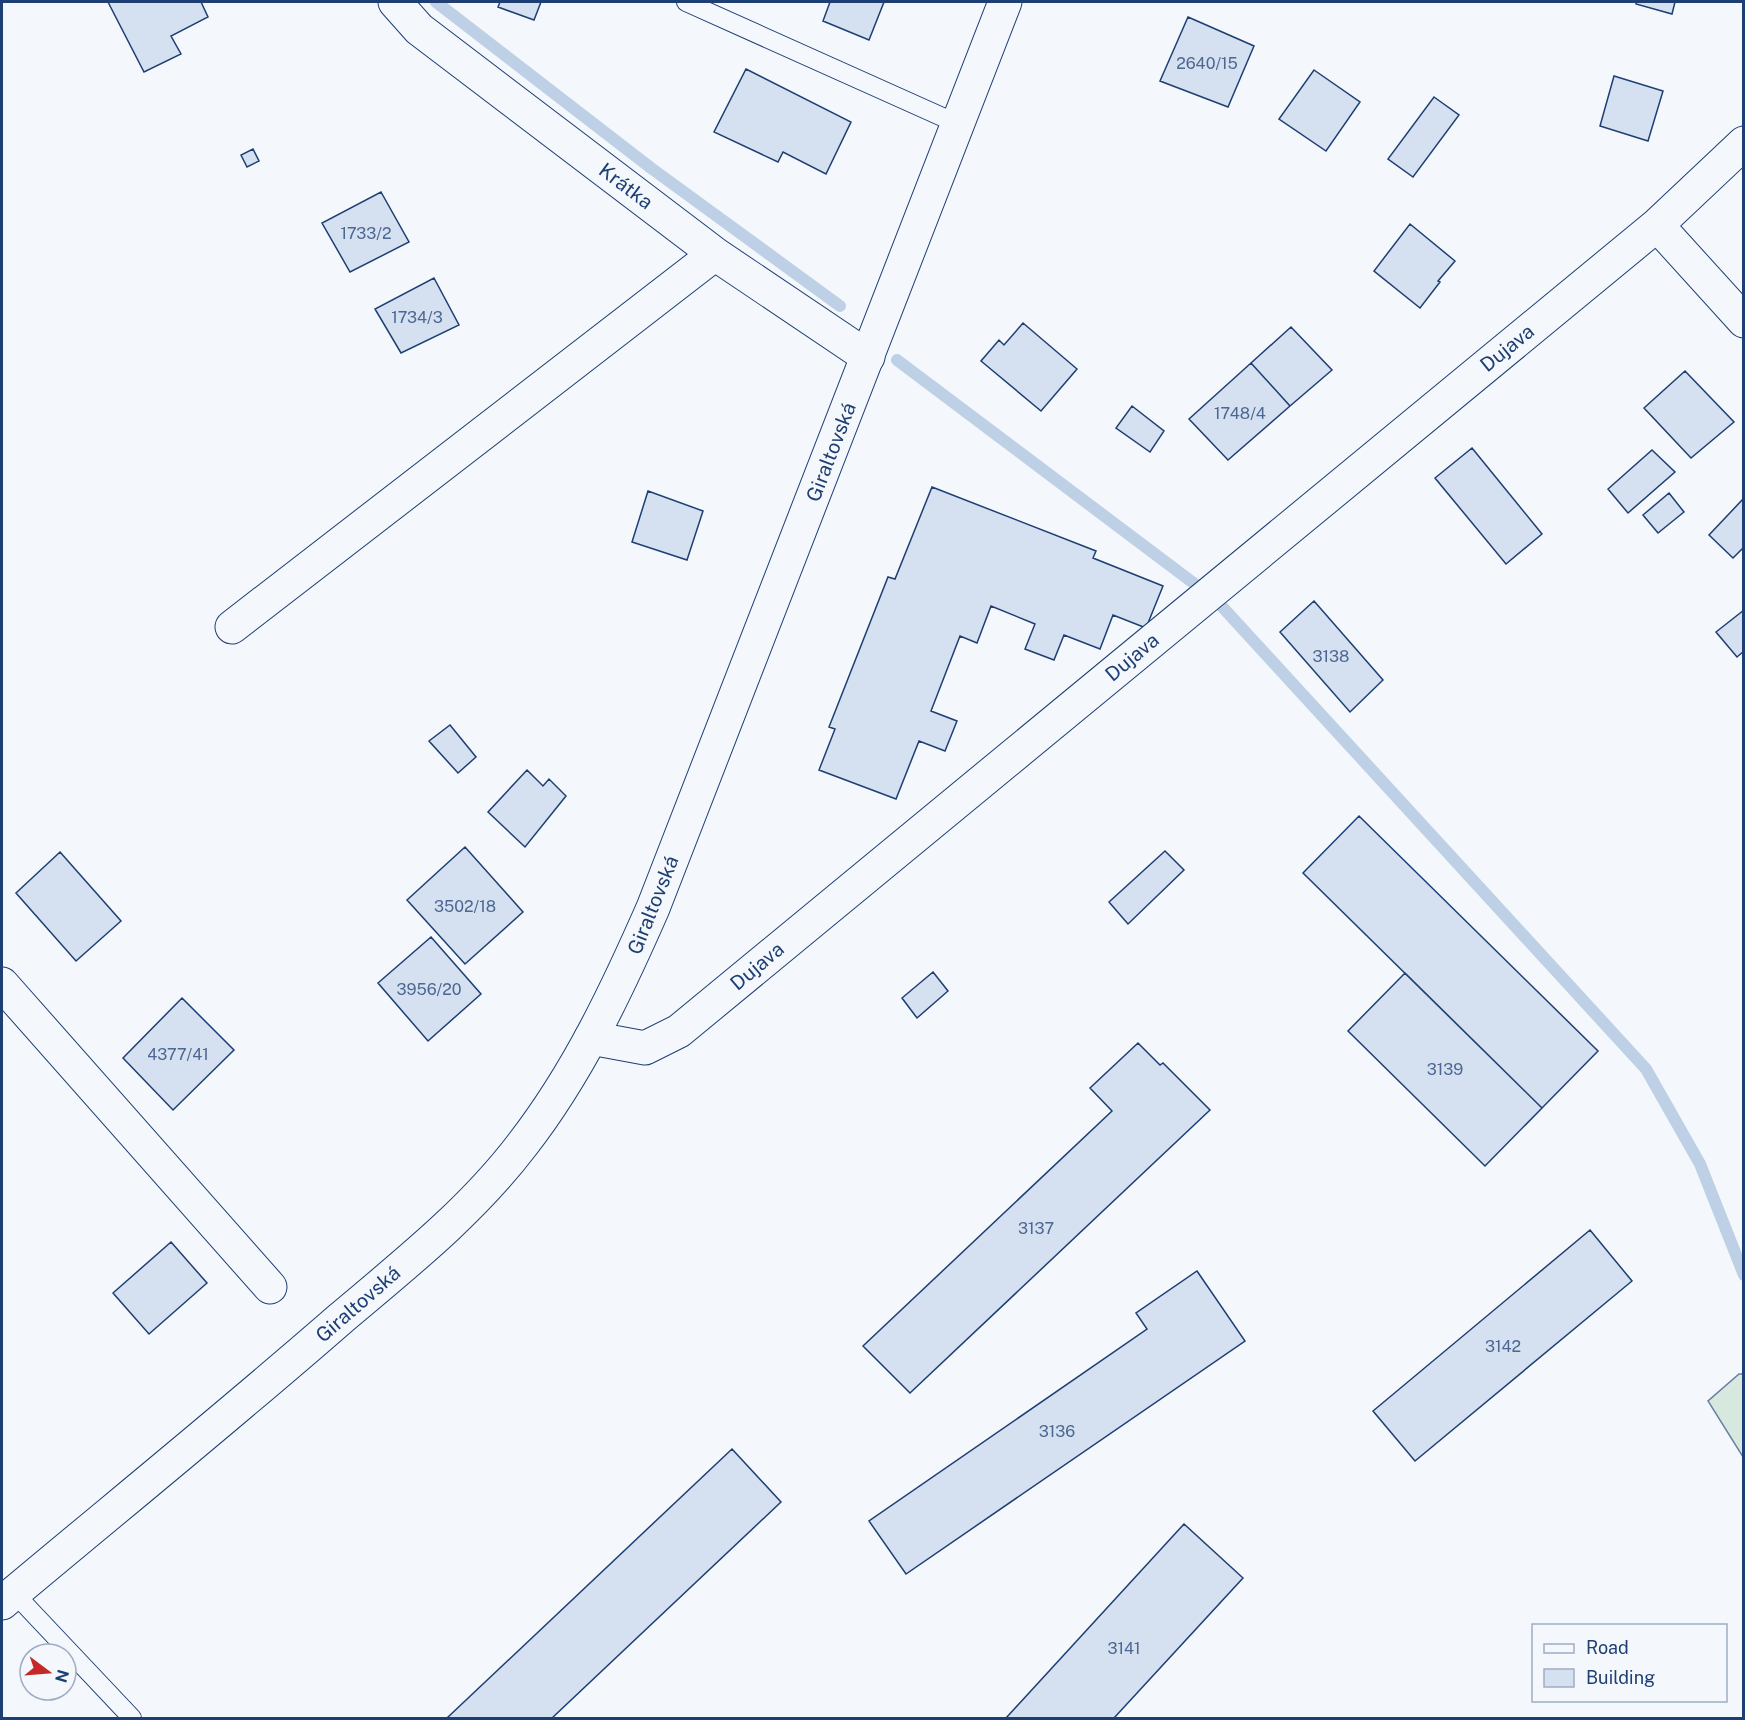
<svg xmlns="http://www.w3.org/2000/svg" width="1745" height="1720" viewBox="0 0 1745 1720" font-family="'Public Sans',sans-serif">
	<rect width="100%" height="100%" fill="#f4f7fb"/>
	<path fill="#d7e8df" stroke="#687fa3" stroke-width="1.5" d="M1739 1374H1743V1457L1708 1401Z"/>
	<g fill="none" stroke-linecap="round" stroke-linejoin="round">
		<path stroke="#bed0e5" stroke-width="12" d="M436 2 651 168 840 306
			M897 360 1216 600 1646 1069 1700 1164 1744 1275"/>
	</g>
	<path fill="#d5e0f0" stroke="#1d3f73" stroke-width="1.5" d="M108 2H201L208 17 171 36 181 54 144 72Z
		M500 2H541L534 20 498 7Z
		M830 2H884L869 40 823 21Z
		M1636 2H1675L1672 14 1636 4Z
		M1188 17 1254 46 1228 107 1160 81Z
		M746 69 851 122 826 174 783 152 778 162 714 132Z
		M1314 70 1360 102 1326 151 1279 119Z
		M1614 76 1663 91 1648 141 1600 126Z
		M1434 97 1459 115 1413 177 1388 159Z
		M253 149 259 161 247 167 241 155Z
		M381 192 409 242 350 272 322 223Z
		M1410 224 1455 261 1438 281 1440 282 1420 308 1374 271Z
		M434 278 459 325 401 353 375 309Z
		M1023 323 1077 369 1041 411 981 361 999 340 1004 345Z
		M1291 327 1332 370 1290 406 1251 363Z
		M1251 363 1290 406 1228 460 1189 419Z
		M1685 371 1734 422 1691 458 1644 408Z
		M1132 406 1164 431 1150 452 1116 428Z
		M1472 448 1542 534 1506 564 1435 478Z
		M1652 450 1675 472 1628 513 1608 489Z
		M932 487 1096 551 1093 558 1163 586 1146 628 1113 615 1100 649 1064 635 1054 660 1025 649 1035 624 991 606 977 643 960 636 931 711 957 721 945 751 919 741 896 799 819 770 835 729 829 727 888 577 895 579Z
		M648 491 703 511 687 560 632 542Z
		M1669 493 1684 512 1658 533 1643 515Z
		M1744 498V547L1733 558 1709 535Z
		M1314 601 1383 680 1350 712 1280 632Z
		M1744 610V651L1737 657 1716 632Z
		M450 725 476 757 458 773 429 741Z
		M527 770 543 786 549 779 566 796 525 847 488 812Z
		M1359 816 1598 1051 1542 1108 1303 873Z
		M465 847 523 912 465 964 407 900Z
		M1165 851 1184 870 1128 924 1109 902Z
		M60 852 121 921 76 961 16 893Z
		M431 937 481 994 428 1041 378 983Z
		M933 972 948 991 917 1018 902 998Z
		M1405 973 1542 1108 1485 1166 1348 1031Z
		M182 998 234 1050 173 1110 123 1058Z
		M1138 1043 1160 1065 1163 1063 1210 1110 910 1393 863 1346 1112 1111 1090 1088Z
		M1590 1230 1632 1281 1415 1461 1373 1411Z
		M171 1242 207 1283 149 1334 113 1293Z
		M1197 1271 1245 1341 906 1574 869 1521 1147 1329 1136 1313Z
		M732 1449 781 1502 552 1718H447Z
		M1184 1524 1243 1578 1114 1718H1006Z"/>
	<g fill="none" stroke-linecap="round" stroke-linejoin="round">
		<defs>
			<path id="lane" d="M686 2 958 124
				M14 1593 132 1718"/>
			<path id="street" d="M395 2 419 29 715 254 868 357
				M1657 225 1744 321
				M232 627 715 254
				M2 984 270 1287
				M591 1038 645 1048 679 1031 1657 225 1744 143"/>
			<path id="secondary" d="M2 1603C114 1509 229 1416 340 1319 404 1265 471 1212 522 1145 578 1073 617 990 653 908L1005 2"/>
		</defs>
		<use href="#lane" stroke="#1d3f73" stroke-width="20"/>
		<use href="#street" stroke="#1d3f73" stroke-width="35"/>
		<use href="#secondary" stroke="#1d3f73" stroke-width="35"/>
		<use href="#lane" stroke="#f4f7fb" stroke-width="18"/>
		<use href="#street" stroke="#f4f7fb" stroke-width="33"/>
		<use href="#secondary" stroke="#f4f7fb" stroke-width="33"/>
	</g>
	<g text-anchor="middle" stroke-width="4.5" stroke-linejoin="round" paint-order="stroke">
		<g font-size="16" fill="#4b6792">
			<text x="1207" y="69">2640/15</text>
			<text x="366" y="239">1733/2</text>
			<text x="417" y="323">1734/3</text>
			<text x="1240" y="419">1748/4</text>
			<text x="1331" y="662">3138</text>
			<text x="465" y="912">3502/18</text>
			<text x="429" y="995">3956/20</text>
			<text x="178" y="1060">4377/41</text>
			<text x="1445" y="1075">3139</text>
			<text x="1036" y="1234">3137</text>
			<text x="1503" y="1352">3142</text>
			<text x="1057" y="1437">3136</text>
			<text x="1124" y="1654">3141</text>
		</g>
		<g font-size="20" fill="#1d3f73" stroke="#f4f7fb">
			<text transform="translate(626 186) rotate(37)" y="7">Krátka</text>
			<text transform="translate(1507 348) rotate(-39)" y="7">Dujava</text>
			<text transform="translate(831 452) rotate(-69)" y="7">Giraltovská</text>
			<text transform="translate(1132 657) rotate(-40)" y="7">Dujava</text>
			<text transform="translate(653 905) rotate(-68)" y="7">Giraltovská</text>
			<text transform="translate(757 966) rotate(-40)" y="7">Dujava</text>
			<text transform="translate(358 1304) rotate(-41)" y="7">Giraltovská</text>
		</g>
	</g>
	<rect width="1745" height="1720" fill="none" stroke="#1d3f73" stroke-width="6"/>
	<rect x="1532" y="1624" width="195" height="78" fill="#f4f7fb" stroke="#9eadc5" stroke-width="1.5"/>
	<rect x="1544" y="1644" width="30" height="9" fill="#f4f7fb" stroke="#9eadc5" stroke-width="1.5"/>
	<text x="1586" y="1654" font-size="18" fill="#1d3f73">Road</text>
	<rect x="1544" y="1669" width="30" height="18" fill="#d5e0f0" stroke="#9eadc5" stroke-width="1.5"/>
	<text x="1586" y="1684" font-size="18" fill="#1d3f73">Building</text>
	<g transform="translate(48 1672) rotate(106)"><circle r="28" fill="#f4f7fb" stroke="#9eadc5" stroke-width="1.5"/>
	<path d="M0-4.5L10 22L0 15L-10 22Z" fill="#c62828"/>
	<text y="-9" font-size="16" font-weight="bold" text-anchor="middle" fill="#1d3f73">N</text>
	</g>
</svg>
